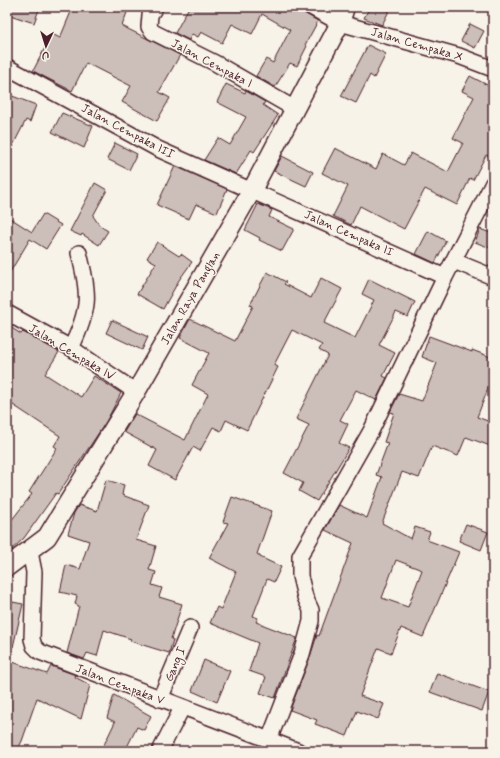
<svg xmlns="http://www.w3.org/2000/svg" width="500" height="758" viewBox="0 0 500 758" font-family="Mynerve,sans-serif">
	<rect width="100%" height="100%" fill="#f7f3e8"/>
	<filter id="ink" filterUnits="userSpaceOnUse"><feTurbulence type="fractalNoise" baseFrequency=".025" numOctaves="2"/><feDisplacementMap in="SourceGraphic" scale="8" xChannelSelector="R" yChannelSelector="G"/><feConvolveMatrix kernelMatrix="1 2 1 2 8 2 1 2 1" color-interpolation-filters="sRGB"/></filter>
	<g filter="url(#ink)">
		<path fill="#ccbfb9" stroke="#4a1f2b" fill-rule="evenodd" d="M7 7H40L34 23 7 14Z
			M73 7H129L122 26 180 55 159 92 170 98 157 121 122 102 131 86 86 63 72 91 33 71 52 34 60 38Z
			M189 7H294L318 21 305 45 307 46 297 66 290 63 275 87 256 76 266 59 273 63 290 30 262 14 252 34 232 24 222 43 201 32 198 37 192 34 189 40 175 33Z
			M370 7H391L382 25 364 18Z
			M470 24 484 31 475 48 461 41Z
			M368 45 386 54 374 78 370 75 356 103 341 96Z
			M470 76 493 88V158L486 155 473 180 470 178 457 205 425 189 404 229 360 206 351 225 333 216 348 186 322 173 335 148 376 169 383 154 404 165 411 153 448 172 463 143 453 138 474 97 462 91Z
			M226 84 245 93 246 91 265 102 263 105 278 115 254 152 251 150 236 174 204 160 218 138 230 145 246 117 217 102Z
			M7 94 36 105 30 122 26 120 7 157Z
			M62 113 93 126 84 148 52 132Z
			M115 143 137 154 129 170 107 159Z
			M282 156 313 172 306 186 274 171Z
			M175 166 227 189 217 213 196 204 189 219 157 205Z
			M95 183 107 190 93 216 100 226 108 231 99 245 82 234 81 236 70 231Z
			M258 204 272 210 269 217 294 229 282 251 259 240 260 238 245 230Z
			M43 214 61 225 46 249 30 239 7 277V216L32 232Z
			M480 229 493 234V249L475 242Z
			M428 231 446 241 435 263 416 254Z
			M157 242 179 256 181 254 192 262 179 280 163 309 137 294 156 263 147 258Z
			M267 272 286 282 284 284 311 298 321 278 342 289 324 323 355 338 374 300 362 294 369 279 415 302 408 317 396 312 379 345 395 353 383 376 387 378 376 400 356 390 340 420 348 424 339 443 349 448 317 501 299 491 303 483 284 473 309 425 296 419 328 355 319 350 322 345 292 330 274 365 278 367 247 430 226 420 221 431 213 427 200 451 193 447 175 480 149 466 157 450 124 432 135 414 185 440 208 394 192 385 209 353 180 338 190 319 235 341 253 306 250 305Z
			M112 320 148 337 142 350 106 333Z
			M7 325 21 334 23 332 59 352 45 374 81 397 94 376 121 393 106 422 58 494 56 493 24 538 7 554V526L32 494 29 492 57 448 54 446 60 436 7 401Z
			M429 336 472 352V350L493 358V376L477 417 493 423V447L466 437 458 456 432 446 419 478 402 472 382 523 411 539 415 527 430 532 427 540 459 552 423 637 401 628 391 653 378 648 360 696 384 704 378 719 357 711 347 736 315 724 317 720 290 710 310 657 317 635 319 636 353 543 325 530 339 505 367 518 382 477 376 475 388 443 384 442 394 413 390 412 399 394 422 401 437 363 422 357ZM396 560 422 570 408 607 382 598Z
			M106 480 124 485 122 495 149 505 136 540 156 546 149 570 156 572 152 585 162 588 159 597 182 604 171 639 173 640 169 653 130 641 131 639 104 630 97 656 87 653 84 659 67 653 79 606 75 604 77 596 60 592 66 565 80 569 89 541 68 534 74 513 79 505 97 511Z
			M232 497 272 511 257 554 260 556V557L281 567 274 582 267 579 253 616 258 618 256 622 297 638 275 698 260 693 266 677 249 671 258 643 210 623 217 607 221 609 236 572 209 558 228 523 223 522Z
			M466 524 488 532 481 550 459 541Z
			M7 601 23 604 13 647H7Z
			M7 660 47 674 51 666 76 675 75 677 90 685 81 719 37 698 22 741 17 751H7Z
			M204 660 230 671 217 702 192 691Z
			M437 673 489 692 482 711 430 692Z
			M114 695 151 716 144 730 137 727 125 751H101L115 722 107 718Z"/>
		<g fill="none" stroke-linecap="round" stroke-linejoin="round">
			<defs>
				<path id="minor" d="M155 7 150 15 149 27 153 32 215 63 295 109
					M311 7 340 23 459 56 493 69
					M7 67 158 149 445 277
					M454 261 493 277
					M7 313 71 348 136 392
					M71 348C90 309 90 295 79 253
					M30 552 34 572 32 639 34 646 40 652 298 751
					M160 699 190 628
					M269 740 302 654 311 621V610L305 597 300 576V556L371 431 445 277 493 183
					M160 751 182 708"/>
				<path id="tertiary" d="M7 567 47 537 136 392 252 190 340 23 345 7"/>
			</defs>
			<use href="#minor" stroke="#4a1f2b" stroke-width="18"/>
			<use href="#tertiary" stroke="#4a1f2b" stroke-width="21"/>
			<use href="#minor" stroke="#f7f3e8" stroke-width="15"/>
			<use href="#tertiary" stroke="#f7f3e8" stroke-width="18"/>
		</g>
	</g>
	<g text-anchor="middle" stroke-width="3" stroke-linejoin="round" paint-order="stroke">
		<g font-size="12" fill="#4a1f2b" stroke="#f7f3e8">
			<text transform="translate(417 44) rotate(16)" y="4">Jalan Cempaka X</text>
			<text transform="translate(212 63) rotate(28)" y="4">Jalan Cempaka I</text>
			<text transform="translate(128 131) rotate(28)" y="4">Jalan Cempaka III</text>
			<text transform="translate(349 233) rotate(24)" y="4">Jalan Cempaka II</text>
			<text transform="translate(190 298) rotate(-60)" y="4">Jalan Raya Panglan</text>
			<text transform="translate(72 352) rotate(31)" y="4">Jalan Cempaka IV</text>
			<text transform="translate(175 664) rotate(-67)" y="4">Gang I</text>
			<text transform="translate(120 684) rotate(21)" y="4">Jalan Cempaka V</text>
		</g>
	</g>
	<rect width="500" height="758" fill="none" stroke="#f7f3e8" stroke-width="24"/>
	<rect x="12" y="12" width="476" height="734" fill="none" stroke="#4a1f2b" stroke-width="1.5" filter="url(#ink)"/>
	<g transform="translate(46 46) rotate(184)" stroke="#f7f3e8" stroke-width="3" paint-order="stroke">
	<path d="M0-3L7 15L0 10L-7 15Z" fill="#4a1f2b"/>
	<text y="-6" font-size="11" font-weight="bold" text-anchor="middle" fill="#4a1f2b">U</text>
	</g>
</svg>
